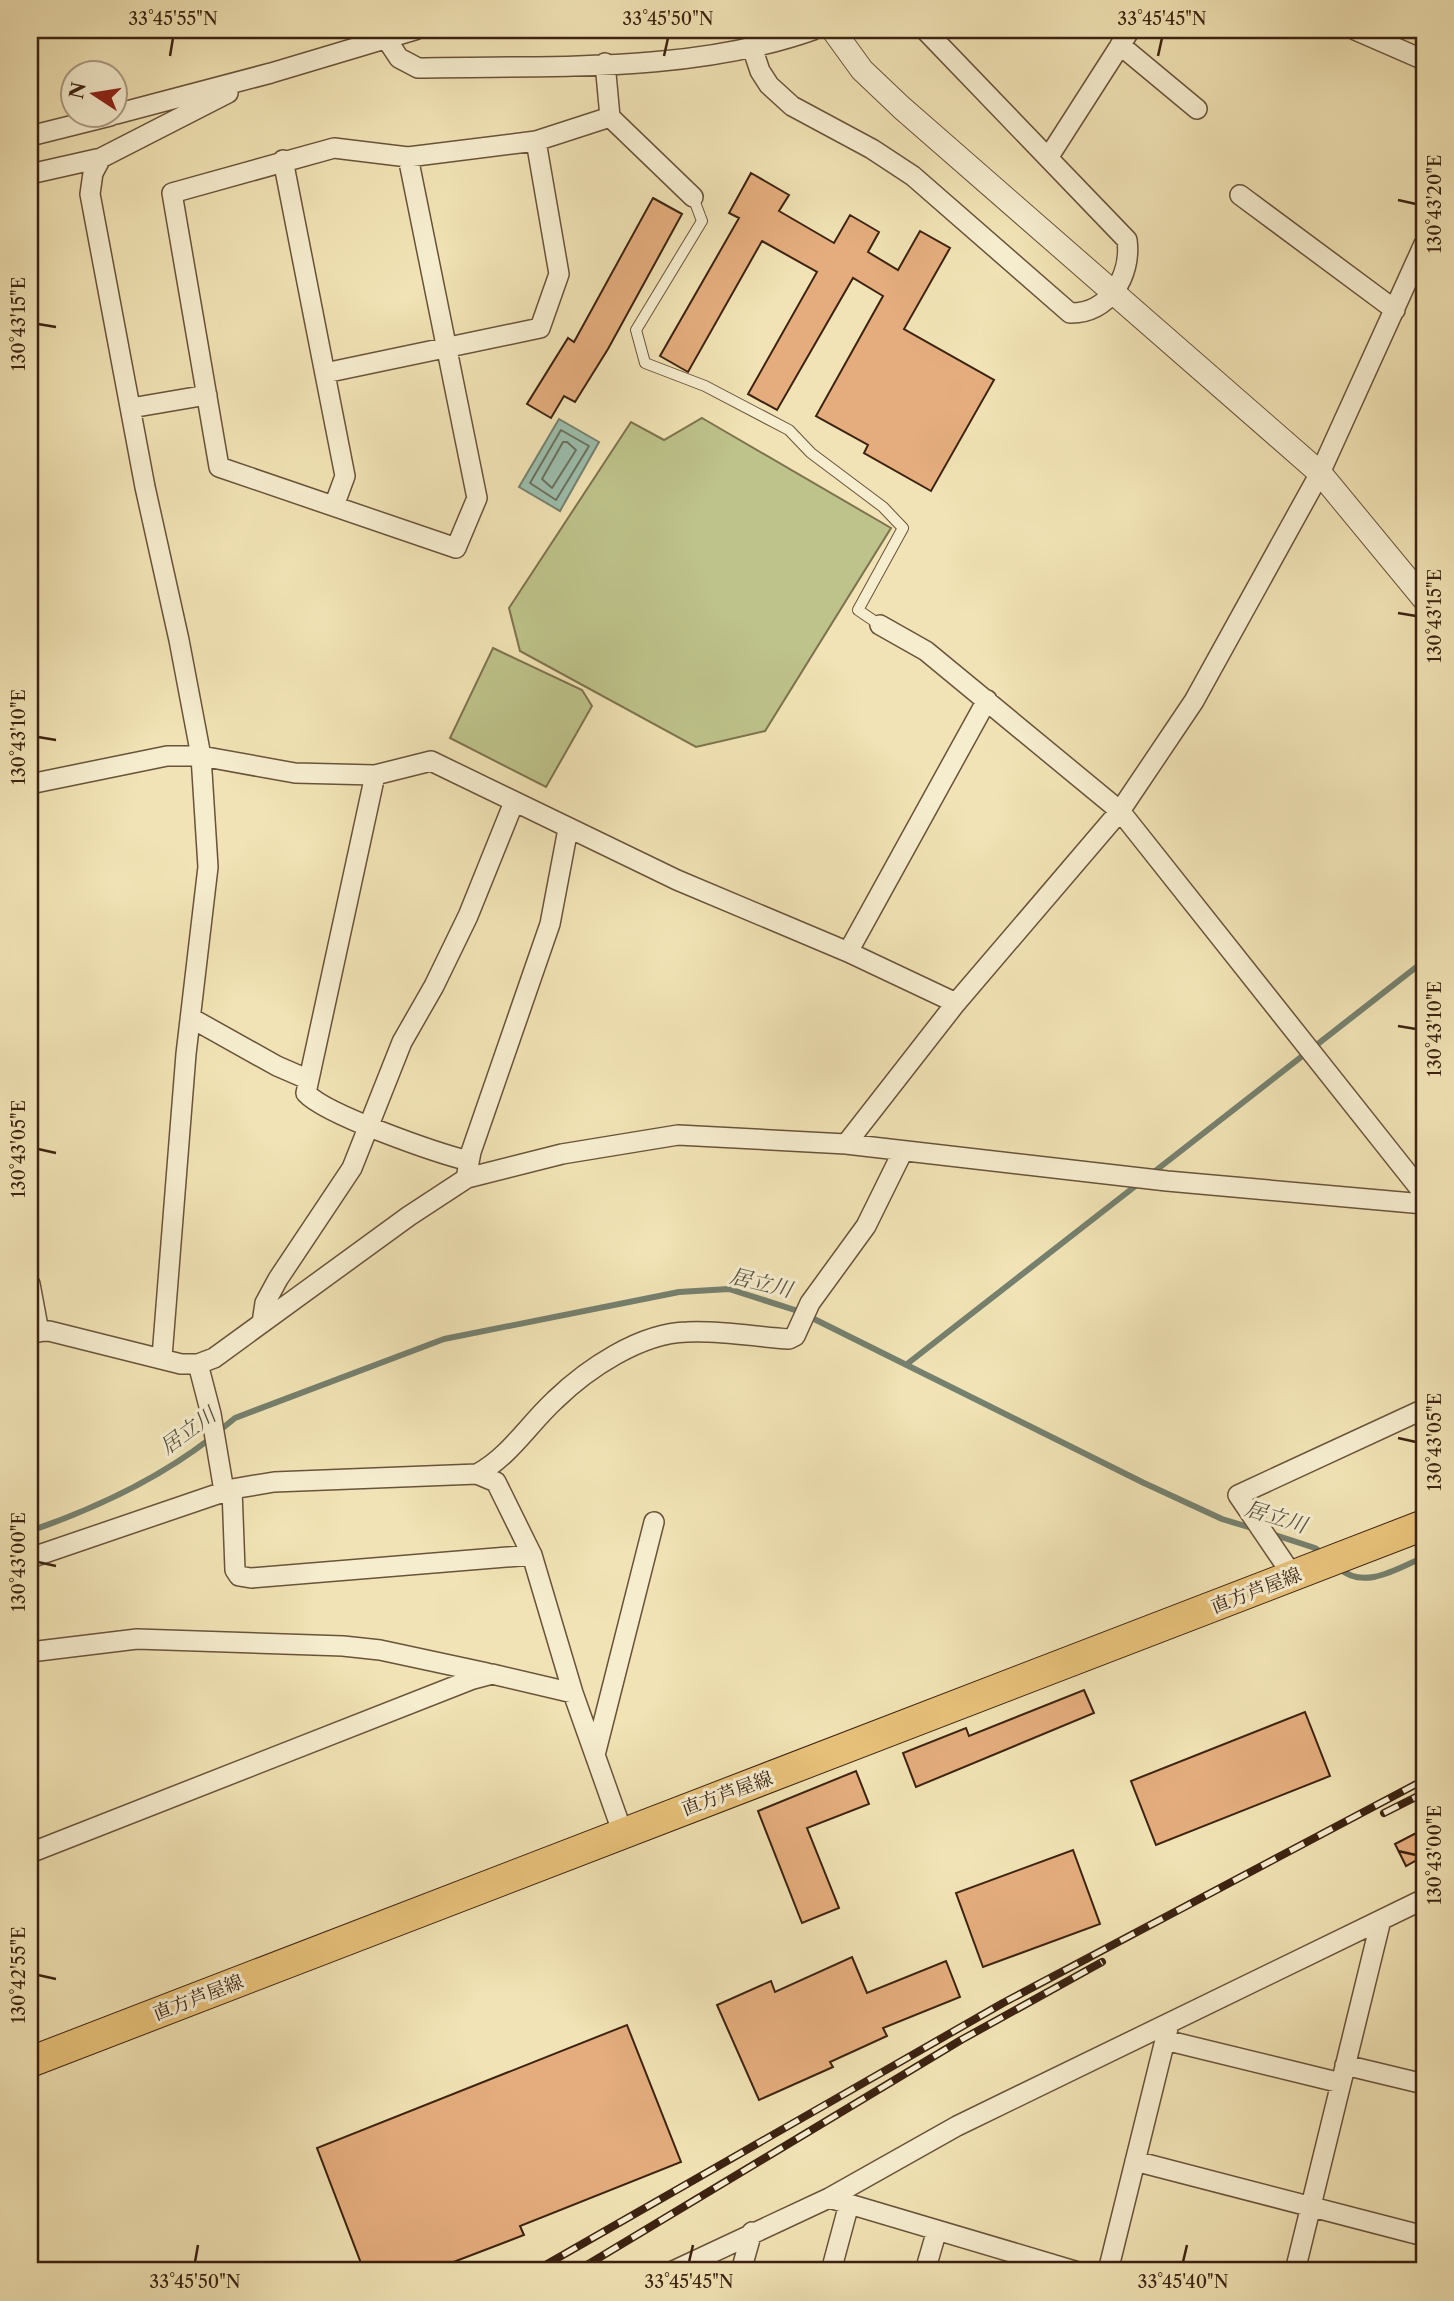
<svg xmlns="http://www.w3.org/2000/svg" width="1454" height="2301" viewBox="0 0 1454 2301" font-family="'Libre Caslon Text','Noto Serif JP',serif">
	<rect width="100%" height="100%" fill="#f1e3b5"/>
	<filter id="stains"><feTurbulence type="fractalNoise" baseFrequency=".00286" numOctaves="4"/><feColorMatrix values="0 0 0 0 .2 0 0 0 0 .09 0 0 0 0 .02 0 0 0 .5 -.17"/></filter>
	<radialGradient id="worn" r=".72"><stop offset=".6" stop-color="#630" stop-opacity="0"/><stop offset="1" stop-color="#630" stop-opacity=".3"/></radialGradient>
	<path fill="#bec38b" stroke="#7d734e" stroke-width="2" d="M702 418 891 528 765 731 696 747 520 651 509 608 631 422 664 440Z
		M493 648 582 690 592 706 546 787 450 738Z"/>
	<path fill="#9bbeac" stroke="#75806e" stroke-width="2" d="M559 419 599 442 560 511 519 487Z"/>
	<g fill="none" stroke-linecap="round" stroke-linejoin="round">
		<path stroke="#6c705e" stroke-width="2" d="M561 430 589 446 556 500 530 483Z
			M563 442H567L576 450 552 488 542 479Z"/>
		<path stroke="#75806e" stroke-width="6" d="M1150 1175 1424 961
			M907 1364 1138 1184
			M219 1431 235 1418 444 1339 679 1292 729 1289 798 1311 1144 1483 1222 1519 1255 1529
			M30 1531C94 1509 157 1480 211 1438
			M1272 1534 1315 1548 1323 1554
			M1339 1568C1364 1591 1398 1568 1424 1557"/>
	</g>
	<path fill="#e5ad7d" stroke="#3c2311" stroke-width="2" d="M751 173 789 195 779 211 834 243 850 215 879 232 868 252 898 270 920 231 950 248 904 329 994 380 931 491 864 453 868 445 816 416 883 296 853 278 777 410 748 394 817 272 762 241 688 372 660 356 739 218 729 213Z
		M653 198 682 214 608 349 575 402 564 396 551 418 527 404 568 338 574 342Z
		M1084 1690 1094 1713 916 1787 903 1753 966 1728 969 1736Z
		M1305 1712 1330 1776 1156 1845 1131 1781Z
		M856 1771 869 1804 807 1828 839 1908 802 1923 758 1811Z
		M1424 1829V1856L1406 1866 1395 1844Z
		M1073 1850 1100 1924 983 1967 956 1893Z
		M852 1957 867 1993 946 1961 960 1997 883 2028 887 2036 830 2062 833 2067 759 2100 717 2005 771 1981 775 1992Z
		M627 2025 681 2162 520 2226 524 2235 430 2271H364L317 2148Z"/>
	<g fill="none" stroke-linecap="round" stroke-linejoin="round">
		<defs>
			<path id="service" d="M693 197 702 221 636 330 645 363 705 386 789 430 811 453 883 507 903 528 858 610 880 625"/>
			<path id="minor" d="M1355 30 1424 60
				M385 37 399 58 418 68C549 65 688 74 813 30
				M1120 45 1197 109
				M752 47 760 71 769 85 792 106 872 149 913 176 1070 313C1108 314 1132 276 1127 240L925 30
				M605 63 610 117 693 197
				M116 114 271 73 415 30
				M30 136 110 116
				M408 157 477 498 456 548 219 467 172 193 334 148 408 157 536 141 610 117
				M101 158 93 173 90 194 145 487 179 640 201 756 208 867 186 1054 162 1357
				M1048 158 1130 30
				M283 160 345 476 334 506
				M30 174 101 158 228 93
				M1240 195 1395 310
				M325 373 540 328 559 274 536 141
				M131 408 207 395
				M880 625 926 651 1120 811 1424 1194
				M375 775 306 1093C326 1115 437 1153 469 1161
				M30 784 167 756H201L295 773 375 775 431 761 677 880 848 952 956 1003
				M848 952 987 700
				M191 1018 277 1066 307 1079
				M846 1144 956 1003 1120 811 1194 701 1320 473 1424 244
				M467 1173 471 1152 550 924 568 829
				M30 1284 39 1332
				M262 1323 265 1303 278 1279 352 1168 402 1042 434 986 468 916 514 802
				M30 1332 49 1331 181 1364H198L214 1358 409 1216 467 1178 562 1154 678 1135 846 1144 1167 1181 1424 1204
				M198 1364 211 1414 224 1491
				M477 1474C509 1457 528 1425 555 1400 587 1369 640 1333 687 1332 720 1330 756 1337 789 1339L795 1336 810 1303 866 1226 903 1151
				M232 1489 235 1570 239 1576 251 1578 532 1555
				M30 1558 232 1489 274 1482 477 1474 496 1482 532 1555 573 1693 622 1831
				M1293 1576 1238 1495 1424 1409
				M30 1652 137 1639 343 1646 380 1650 487 1673
				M595 1755 654 1522
				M30 1853 473 1679 492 1674 573 1693
				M1165 2040 1341 2083
				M1345 2065 1424 2084
				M1135 2161 1424 2236
				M829 2198 1075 2271
				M673 2271 829 2198 957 2126 1424 1899
				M741 2271 752 2232
				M831 2271 849 2204
				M925 2271 937 2230
				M1108 2271 1169 2024
				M1295 2271 1381 1920"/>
			<path id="tertiary" d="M833 30 862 70 902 108 1320 473 1424 599"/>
			<path id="primary" d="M30 2062 1424 1525"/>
		</defs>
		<use href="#service" stroke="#69533a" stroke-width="12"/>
		<use href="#minor" stroke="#69533a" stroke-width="22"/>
		<use href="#tertiary" stroke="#69533a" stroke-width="25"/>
		<use href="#primary" stroke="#3c2311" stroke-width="32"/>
		<path stroke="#3c2311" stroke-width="3.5" stroke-dasharray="2 3.5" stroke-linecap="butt" d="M30 31 33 30"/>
		<use href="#service" stroke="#f6edcf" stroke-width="10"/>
		<use href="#minor" stroke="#f6edcf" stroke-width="19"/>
		<use href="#tertiary" stroke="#f6edcf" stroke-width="23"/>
		<use href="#primary" stroke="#e8c27a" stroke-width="30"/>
		<defs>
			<path id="rail" d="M1384 1813 1424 1793
				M535 2271 1003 2003 1424 1780
				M577 2271 961 2040 1102 1962"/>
		</defs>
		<use href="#rail" stroke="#3c2311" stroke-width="8"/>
		<use href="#rail" stroke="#f6edcf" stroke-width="5" stroke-dasharray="16" stroke-linecap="butt"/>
	</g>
	<path fill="none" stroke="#3c2311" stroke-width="2.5" d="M170 56 173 38M664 56 668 38M1158 56 1162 38M1398 200 1416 204M38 324 56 327M1398 613 1416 616M38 737 56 740M1398 1026 1416 1029M38 1149 56 1153M1398 1438 1416 1442M38 1562 56 1566M1398 1851 1416 1855M38 1975 56 1979M195 2262 198 2245M689 2262 693 2245M1183 2262 1187 2245"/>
	<g text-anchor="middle" stroke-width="6" stroke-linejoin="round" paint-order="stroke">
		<g font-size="19" fill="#3c2311" stroke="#f6edcf">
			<text transform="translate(1256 1590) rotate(-21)" y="7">直方芦屋線</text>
			<text transform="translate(727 1793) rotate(-20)" y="7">直方芦屋線</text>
			<text transform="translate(198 1997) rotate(-21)" y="7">直方芦屋線</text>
		</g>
		<g font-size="21" font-style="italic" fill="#585240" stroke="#f6edcf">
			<text transform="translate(761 1283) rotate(14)" y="7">居立川</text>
			<text transform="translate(188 1431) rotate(-36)" y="7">居立川</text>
			<text transform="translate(1276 1517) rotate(17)" y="7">居立川</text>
		</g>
	</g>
	<rect width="1454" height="2301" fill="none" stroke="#f1e3b5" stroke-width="77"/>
	<g transform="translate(94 94) rotate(282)"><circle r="33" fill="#f6edcf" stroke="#ac9c83" stroke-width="2"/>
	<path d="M0-5L12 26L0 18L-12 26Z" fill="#8f2418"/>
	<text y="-10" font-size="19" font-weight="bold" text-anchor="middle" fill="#3c2311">N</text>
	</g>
	<rect x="38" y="38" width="1378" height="2224" fill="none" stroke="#3c2311" stroke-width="2.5"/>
	<g font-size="18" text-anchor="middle" fill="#3c2311">
		<text x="173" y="25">33°45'55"N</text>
		<text x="668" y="25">33°45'50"N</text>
		<text x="1162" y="25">33°45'45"N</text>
		<text transform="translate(1435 204) rotate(-90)" y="6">130°43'20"E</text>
		<text transform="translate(19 324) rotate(-90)" y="6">130°43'15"E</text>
		<text transform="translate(1435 616) rotate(-90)" y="6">130°43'15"E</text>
		<text transform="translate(19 737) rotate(-90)" y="6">130°43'10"E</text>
		<text transform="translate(1435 1029) rotate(-90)" y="6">130°43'10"E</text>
		<text transform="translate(19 1149) rotate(-90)" y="6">130°43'05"E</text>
		<text transform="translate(1435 1442) rotate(-90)" y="6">130°43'05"E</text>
		<text transform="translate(19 1562) rotate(-90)" y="6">130°43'00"E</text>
		<text transform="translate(1435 1855) rotate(-90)" y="6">130°43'00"E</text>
		<text transform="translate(19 1975) rotate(-90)" y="6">130°42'55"E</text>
		<text x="195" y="2288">33°45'50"N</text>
		<text x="689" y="2288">33°45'45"N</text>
		<text x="1183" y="2288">33°45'40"N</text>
	</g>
	<rect width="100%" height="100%" filter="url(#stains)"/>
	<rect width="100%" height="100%" fill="url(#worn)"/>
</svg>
